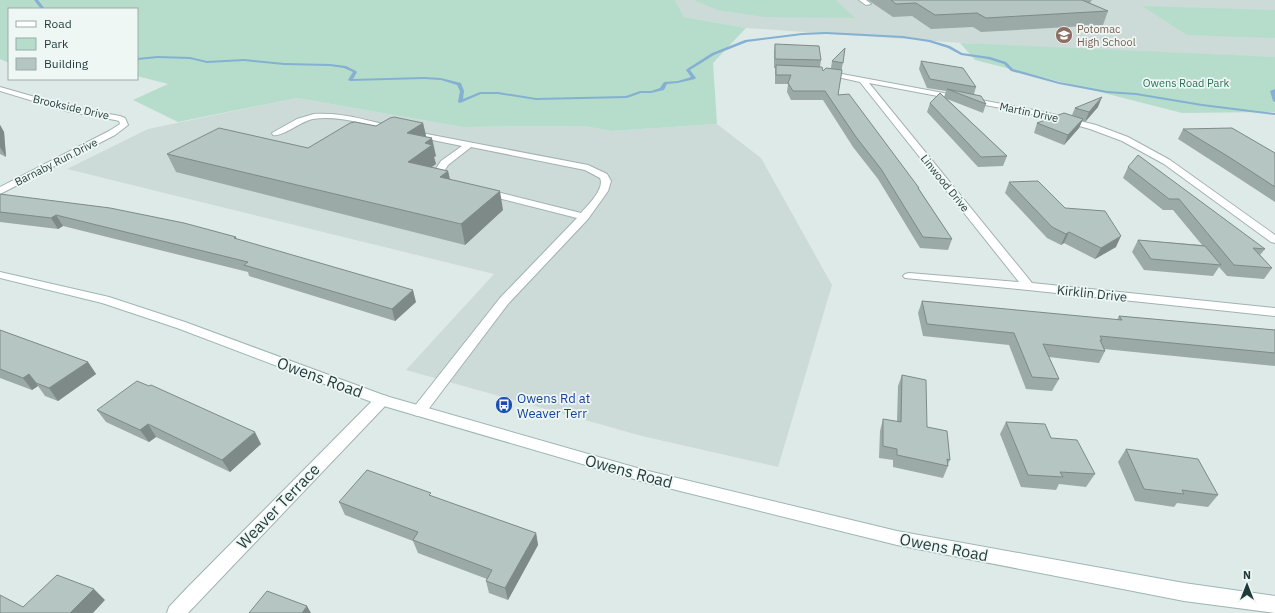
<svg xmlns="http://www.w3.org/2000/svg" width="1275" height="613" viewBox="0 0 1275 613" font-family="'IBM Plex Sans',sans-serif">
	<rect width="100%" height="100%" fill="#deeae8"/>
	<path fill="#ccdad8" d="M675 0H1275V57L1006 46 746 28 684 17Z
		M297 98 462 127 584 126 611 131 717 124 761 158 832 285 778 467 642 436 406 370 494 274 67 169 148 129Z"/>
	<path fill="#b6ddcb" d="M0 0H675L684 17 746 28 713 63 717 124 611 131 584 126 462 127 297 98 178 122 133 100 168 84 137 76V9H9V63L0 59Z
		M694 0H836L855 18 764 17 718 10Z
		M1142 6 1275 10V38L1187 35Z
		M960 43 1275 57V112L1182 113 975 60Z"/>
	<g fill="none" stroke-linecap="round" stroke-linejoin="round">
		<path fill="#84b0d2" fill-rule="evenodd" d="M34 0H38L45 9H41Z
			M826 32 903 36 930 40 950 46 962 53 990 57 1006 62 1013 69 1059 82 1107 91 1136 93 1202 104 1275 113V115L1202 106 1136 95 1107 93 1059 84 1011 71 1004 64 988 59 961 55 948 48 929 42 903 38 826 34 802 35 747 42 714 55 690 70 696 78 695 79 678 83 667 84 664 90 651 93H641L627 98 536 100 498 94H481L460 103 458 102 460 91 457 85 441 80 424 79 350 81 348 80 353 72 344 68 330 66 284 65 244 61 207 63 190 59 158 58 137 60V58L158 56 190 57 207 61 244 59 284 63 330 64 346 66 356 71 357 72 353 79 424 77 441 78 461 83 464 91 463 99 480 92H498L536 98 626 96 640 91H651L660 88 664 82 678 81 691 77 686 70 687 69 712 53 745 40 802 33Z
			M1275 89V102L1273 101 1270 91Z"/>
		<defs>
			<path id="lane" d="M859 0H866L871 4 866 5Z
				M314 114C342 112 369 121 396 127L397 129 393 131C368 125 339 115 313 119 301 121 283 137 273 135L272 133 297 119Z
				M408 131H411L588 165 607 174 611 181 608 191 588 219 508 304 424 415 419 416 414 415 412 411 414 407 500 298 577 218 482 194 480 192 482 190 485 189 581 213C588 205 605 189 600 178L585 170 471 147 448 165 443 173V176L451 181 449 183C442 185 435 180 433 173L441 161 462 146 408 135 407 133Z"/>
			<path id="street" d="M826 71 1044 112 1096 125 1128 137 1170 160 1275 235V243L1271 242 1164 164 1122 141 1090 129 1043 116 869 83 1032 283 1275 308V316L1028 290 905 278 903 276 905 274 909 273 1019 282 860 82 824 74 822 73Z
				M0 87 70 107 120 116 125 118 128 125 115 135 0 194V187L109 131 120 124 119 121 115 120 66 111 0 91Z
				M382 395 387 396 389 400 387 404 188 613H167L169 607 186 589 377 396Z"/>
			<path id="secondary" d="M0 272 109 297 185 322 386 396 644 470 897 531 1184 583 1275 596V613L1184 601 897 545 644 482 377 404 177 328 102 303 0 278Z"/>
		</defs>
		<use href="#lane" stroke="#a1b2b0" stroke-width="2"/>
		<use href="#street" stroke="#a1b2b0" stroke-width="2"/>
		<use href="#secondary" stroke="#9db6b4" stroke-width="2"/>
		<use href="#lane" fill="#fff" fill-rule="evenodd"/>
		<use href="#street" fill="#fff" fill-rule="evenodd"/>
		<use href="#secondary" fill="#fff" fill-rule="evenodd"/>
	</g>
	<path fill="#9ba9a7" d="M868 0H1092L1090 3 1108 11 1103 25 981 32 973 27 931 29 912 16 893 17Z
		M775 44 821 60 820 67 823 71 831 68 832 61 845 48 838 95 919 188V189L952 239 948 250 920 248 878 179 853 147 823 100H791L787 92 788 84H775V68H774V52Z
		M921 61 976 87 974 94 986 104 983 113 947 99 1007 156 1003 166 978 167 927 112 930 103 944 97 946 91 927 88 919 69Z
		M1098 107 1085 122 1082 121 1079 128 1064 145 1034 133 1037 123 1072 115 1075 108Z
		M423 123 426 136 436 156 434 157 436 164 431 167 448 171 450 179 503 210 465 245 176 172 167 154 308 148 376 126Z
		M0 125 4 132 6 157 0 154Z
		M1183 129 1275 153V202L1223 168 1178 139Z
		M1128 167 1265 249 1260 255 1272 268 1264 279 1227 276 1219 267 1213 276 1144 270 1132 252 1138 240 1202 245 1173 210H1163L1123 178Z
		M1009 182 1065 208 1116 247 1095 259 1064 243 1061 245 1047 238 1005 193Z
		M0 194 236 237 237 239 416 302 395 321 249 276 248 272 63 226 58 229 0 222Z
		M922 301 1117 320 1119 316 1275 330V366L1104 349 1105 351 1099 363 1049 357 1059 379 1052 391 1026 389 1009 345 923 336 918 313Z
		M0 330 88 362 96 374 58 401 45 396 38 386 32 390 0 378Z
		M902 375 927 427 950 460 948 464V466L943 478 893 467V460L879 458 880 431 883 419 897 422 898 386Z
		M97 410 261 444 230 472 156 437 149 442 106 422Z
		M1006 422 1095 474 1086 487 1059 484 1056 490 1021 487 1000 434Z
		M1126 449 1218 495 1208 507 1177 503 1174 507 1135 501 1118 462Z
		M431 496 536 533 538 545 508 600 489 593 486 581 487 579 418 553 413 541 345 515 339 502Z"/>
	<path fill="#7e8a88" d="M1102 97 1098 107 1085 122 1089 112Z
		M1083 119 1079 128 1064 145 1068 135Z
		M423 123 427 140 407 133Z
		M0 125 4 132 6 157 0 147Z
		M432 138 436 156 434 157 436 164 412 181 408 162 425 143Z
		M448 171 452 190 440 177Z
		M500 191 503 210 465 245 461 224Z
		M56 215 63 226 58 229 51 218Z
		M1069 232 1064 243 1061 245 1066 234Z
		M1121 236 1116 247 1095 259 1101 248Z
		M413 290 416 302 395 321 392 309Z
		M88 362 96 374 58 401 49 388Z
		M29 374 38 386 32 390 23 378Z
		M148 424 156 437 149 442 140 430Z
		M255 432 261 444 230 472 222 460Z
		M536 533 538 545 508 600 505 588Z
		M94 589 105 600 93 613H70Z
		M307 606 311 613H302Z"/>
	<path fill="#b4c5c2" stroke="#7e8a88" d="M891 0H1082L1108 11 986 18 977 13 935 15 916 3 896 4Z
		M775 44 819 46 821 60 775 59Z
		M845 48 843 63 832 61Z
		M921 61 963 68 976 87 930 79Z
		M776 65 820 67H822L823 71 826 68 842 70 838 95 849 94 919 188H918L952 239 923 237 881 169 856 137 825 91H793L788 83 791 75H776Z
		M947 89 981 96 986 104Z
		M940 93 1007 156 981 157 930 103Z
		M1102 97 1089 112 1075 108Z
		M1064 113 1083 119 1068 135 1037 123Z
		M394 117 423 123 407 133 432 138 425 143 432 145 408 162 448 171 440 177 500 191 461 224 167 154 219 128 308 148 350 123 355 122 376 126 390 118Z
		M1232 128 1275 153V187L1229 157 1183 129Z
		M1138 155 1265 249 1253 248 1272 268 1234 265 1179 199H1169L1128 167Z
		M1038 181 1065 208 1105 211 1121 236 1101 248 1069 232 1066 234 1052 227 1009 182Z
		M0 194 110 208 184 223 236 237 234 238 413 290 392 309 244 265 248 262 56 215 51 218 0 212Z
		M1138 240 1205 246 1221 265 1151 259Z
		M922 301 1122 320 1119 316 1275 330V353L1100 336 1102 340H1100L1105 351 1043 344 1059 379 1032 377 1014 333 927 324Z
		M0 330 88 362 49 388 36 383 29 374 23 378 0 369Z
		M902 375 926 380 927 427 947 431 950 460 947 459 948 466 897 455V449L883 446V419L901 422Z
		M137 381 149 386 151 385 255 432 222 460 148 424 140 430 97 410Z
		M1006 422 1045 424 1051 438 1077 440 1095 474 1060 472 1063 477 1028 475Z
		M1126 449 1198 459 1218 495 1182 490 1184 494 1144 489Z
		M367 470 431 493 429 495 536 533 505 588 486 581 492 570 413 540 418 532 339 502Z
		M57 575 94 589 70 613H0V595L23 607Z
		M267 591 307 606 302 613H249Z"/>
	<defs>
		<symbol id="school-disc" viewBox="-11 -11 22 22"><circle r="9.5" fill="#8d6e63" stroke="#eff7f5"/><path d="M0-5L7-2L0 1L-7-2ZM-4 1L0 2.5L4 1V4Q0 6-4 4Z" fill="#fff"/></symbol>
		<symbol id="bus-disc" viewBox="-11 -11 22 22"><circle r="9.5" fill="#1a4fb4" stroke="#eff7f5"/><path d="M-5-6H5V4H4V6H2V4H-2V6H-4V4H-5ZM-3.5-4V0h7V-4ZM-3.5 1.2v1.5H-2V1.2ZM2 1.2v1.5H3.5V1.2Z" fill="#fff"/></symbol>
	</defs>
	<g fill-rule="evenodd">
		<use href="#school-disc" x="1054" y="25" width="20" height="20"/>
		<use href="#bus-disc" x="494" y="395" width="20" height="20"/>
	</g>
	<g text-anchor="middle" stroke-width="3.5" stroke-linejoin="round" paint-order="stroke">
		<g font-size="11" fill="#785e54" stroke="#eff7f5" text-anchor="start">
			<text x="1077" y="33">Potomac<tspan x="1077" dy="13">High School</tspan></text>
		</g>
		<g font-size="11" fill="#28725a" stroke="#eff7f5">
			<text x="1186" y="87">Owens Road Park</text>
		</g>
		<g font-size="11" fill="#1f3a3a" stroke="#eff7f5">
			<text transform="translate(71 107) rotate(13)" y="4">Brookside Drive</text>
			<text transform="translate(1029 112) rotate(12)" y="4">Martin Drive</text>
			<text transform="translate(56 162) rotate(-27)" y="4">Barnaby Run Drive</text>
			<text transform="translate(945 183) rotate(51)" y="4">Linwood Drive</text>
		</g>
		<g font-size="13" fill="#1f3a3a" stroke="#eff7f5">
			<text transform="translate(1092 293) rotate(6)" y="5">Kirklin Drive</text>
		</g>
		<g font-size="13" fill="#164399" stroke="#eff7f5" text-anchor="start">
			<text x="517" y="403">Owens Rd at<tspan x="517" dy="15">Weaver Terr</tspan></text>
		</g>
		<g font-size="16" fill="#1f3a3a" stroke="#eff7f5">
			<text transform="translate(320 377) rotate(20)" y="6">Owens Road</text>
			<text transform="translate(629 471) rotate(15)" y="6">Owens Road</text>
			<text transform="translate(278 506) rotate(-46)" y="6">Weaver Terrace</text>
			<text transform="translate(944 547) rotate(11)" y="6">Owens Road</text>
		</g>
	</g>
	<rect x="8" y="8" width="130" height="72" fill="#eff7f5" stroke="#9cabaa"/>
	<rect x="16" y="21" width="20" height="6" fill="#ffffff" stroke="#9cabaa"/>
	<text x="44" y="28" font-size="12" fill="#1f3a3a">Road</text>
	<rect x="16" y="38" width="20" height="12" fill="#b6ddcb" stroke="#9cabaa"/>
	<text x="44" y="48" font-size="12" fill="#1f3a3a">Park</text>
	<rect x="16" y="58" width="20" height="12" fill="#b4c5c2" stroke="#9cabaa"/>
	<text x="44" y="68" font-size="12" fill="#1f3a3a">Building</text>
	<g transform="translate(1247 585)" stroke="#eff7f5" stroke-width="3" paint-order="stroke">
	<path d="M0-3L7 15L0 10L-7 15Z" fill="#1f3a3a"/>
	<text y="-6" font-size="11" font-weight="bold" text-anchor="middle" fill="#1f3a3a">N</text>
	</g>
</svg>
